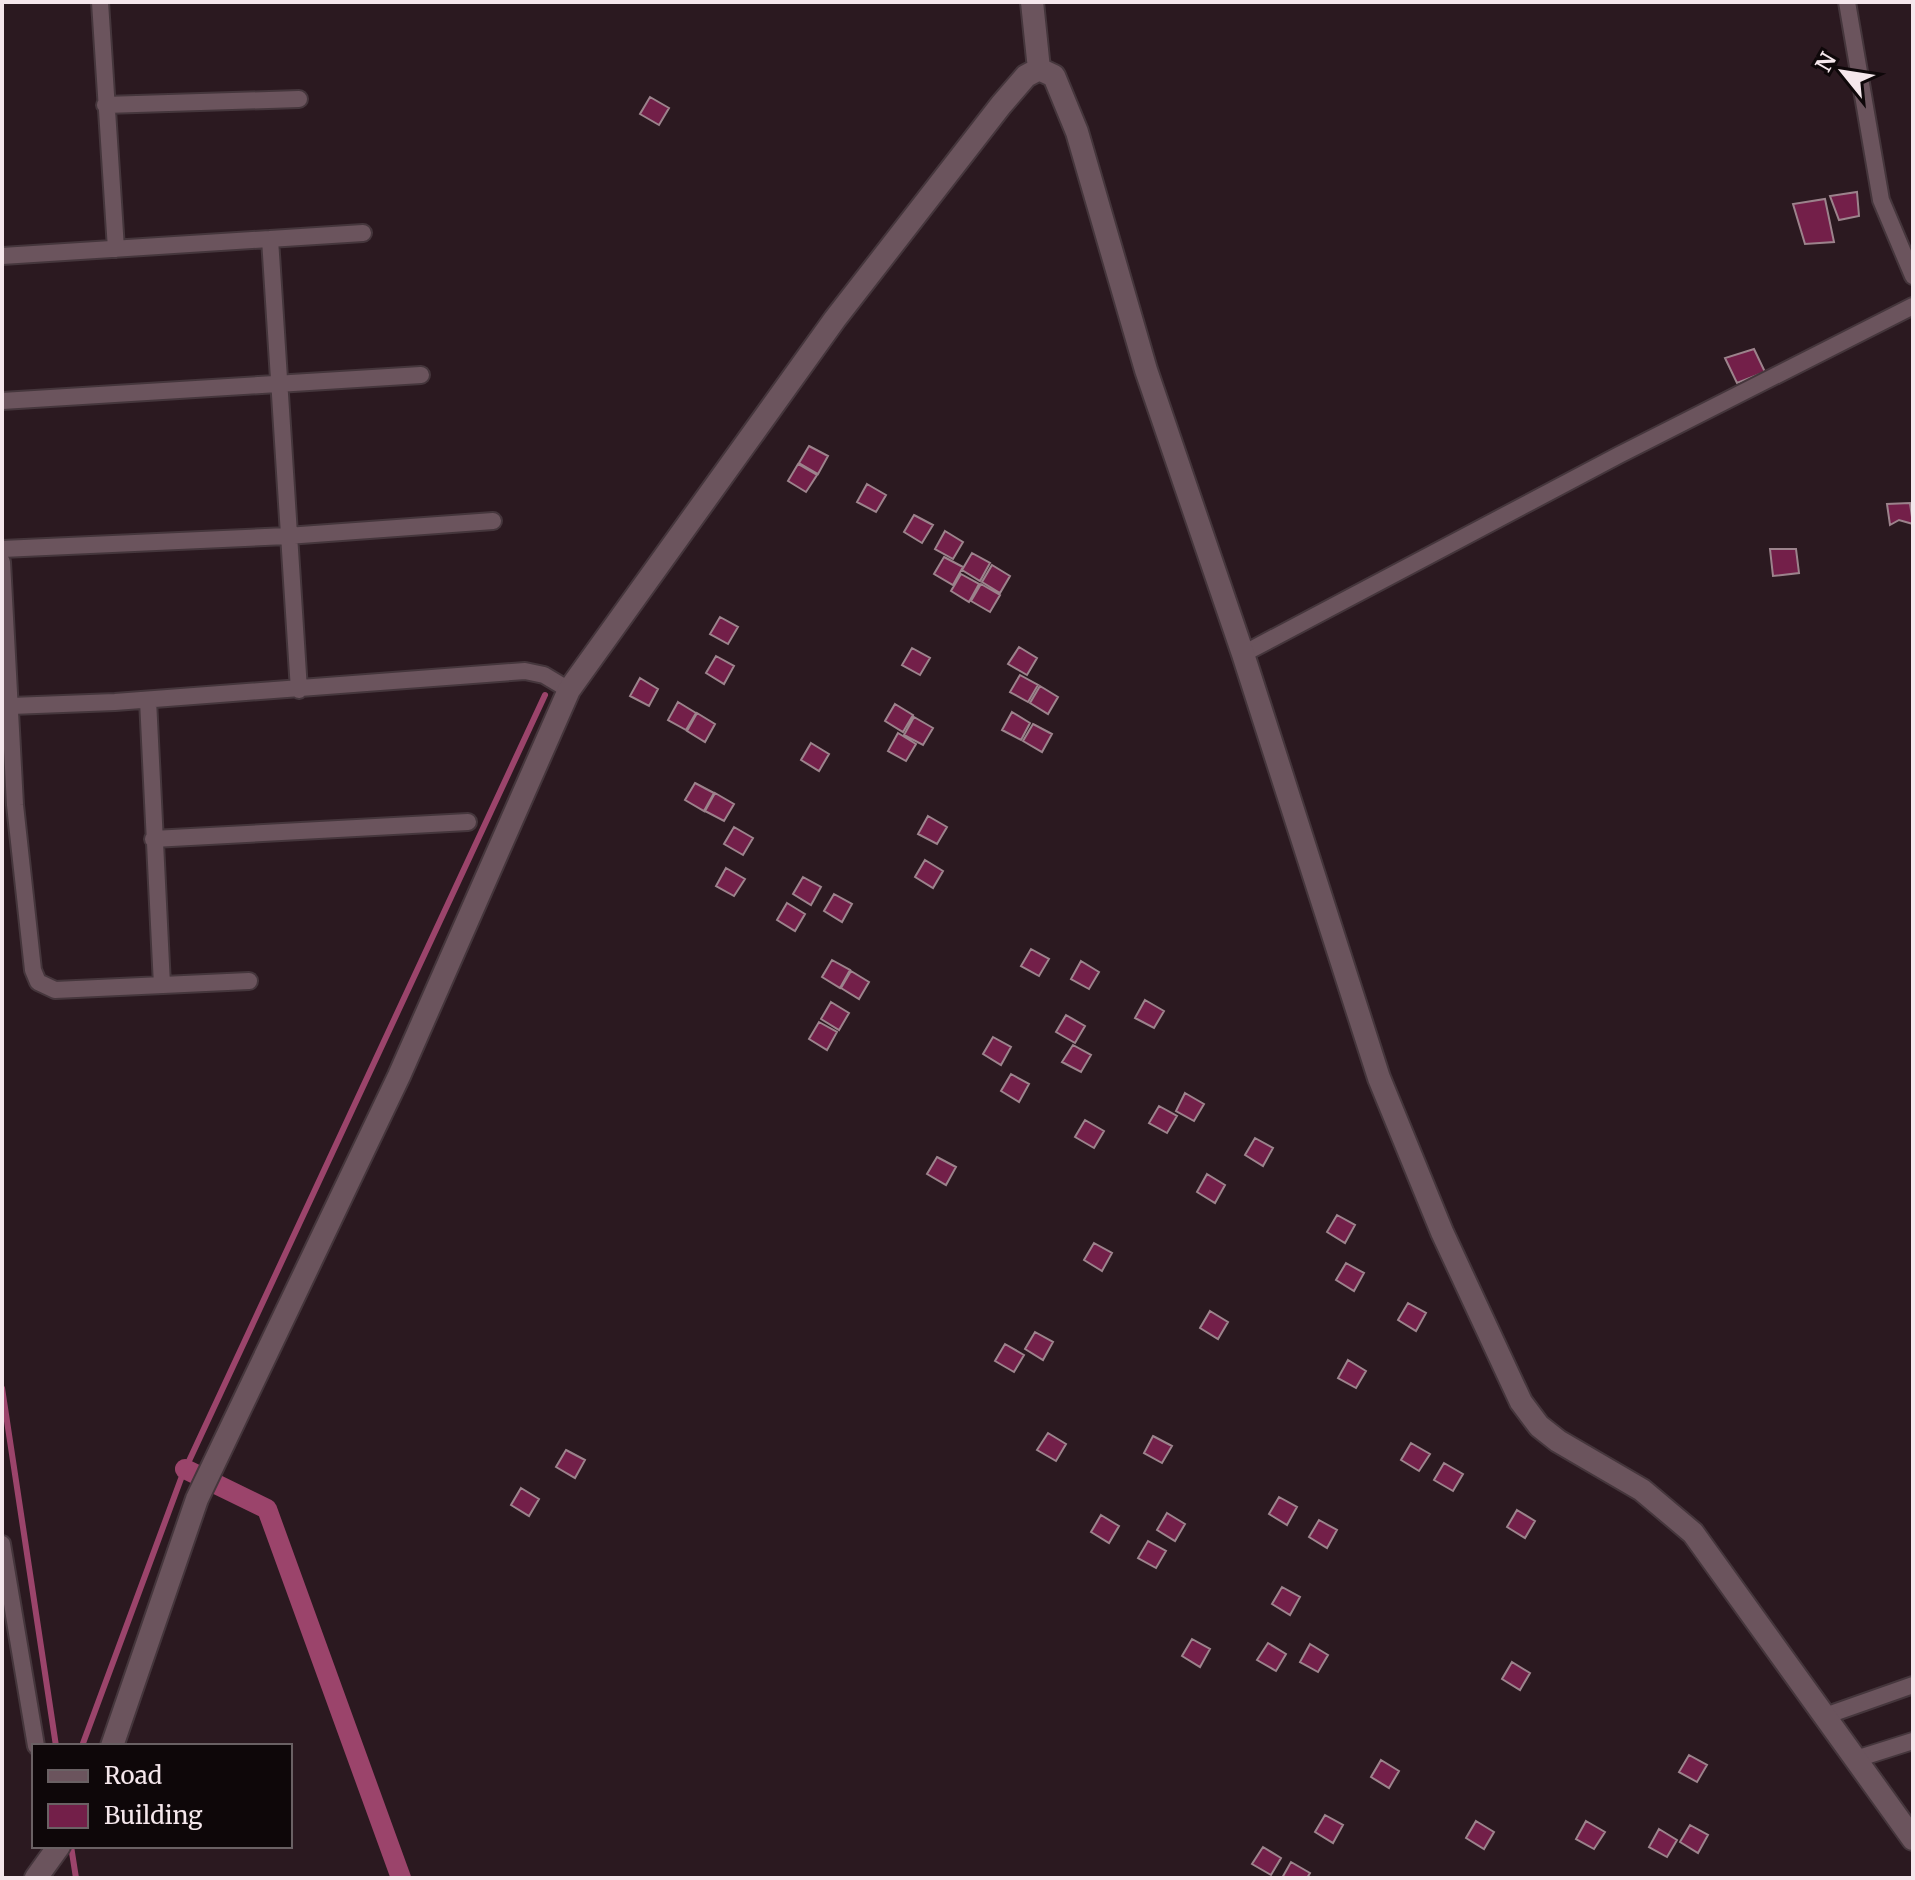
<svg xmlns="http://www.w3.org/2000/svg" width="1915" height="1880" viewBox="0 0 1915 1880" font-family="Merriweather,serif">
	<rect width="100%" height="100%" fill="#2b1920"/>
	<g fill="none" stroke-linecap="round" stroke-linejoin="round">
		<path stroke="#9b446b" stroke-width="6" d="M2 1388 56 1746
			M82 1746 182 1476 545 695
			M71 1846 76 1878"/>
		<path stroke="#9b446b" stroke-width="20" d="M185 1469 267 1509 401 1878"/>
	</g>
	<path fill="#731f49" stroke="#9c838c" stroke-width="2" d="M650 97 669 108 659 125 640 114Z
		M1857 192 1859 216 1839 220 1830 196Z
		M1825 199 1834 242 1805 244 1793 204Z
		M1754 349 1765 372 1737 383 1725 358Z
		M809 446 828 456 818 474 799 463Z
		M798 464 817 475 806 492 788 481Z
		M867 484 886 495 876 512 857 502Z
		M1910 503 1913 524 1899 520 1890 525 1887 504Z
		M914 515 933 525 922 543 904 532Z
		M945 531 963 542 953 559 935 549Z
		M1770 549H1796L1799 573 1773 576Z
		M972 553 990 563 980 581 962 570Z
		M944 557 963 567 953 585 934 574Z
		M992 565 1010 576 1000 593 982 582Z
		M961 574 979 584 969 602 951 591Z
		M981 584 1000 595 990 612 971 601Z
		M720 617 738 627 728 644 710 634Z
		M1019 647 1037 658 1027 675 1008 664Z
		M912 648 930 658 920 675 902 665Z
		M716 656 734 666 724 684 706 673Z
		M1020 675 1038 685 1028 702 1010 692Z
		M640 678 658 689 649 706 630 696Z
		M1040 686 1058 697 1048 714 1030 703Z
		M678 702 696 713 686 730 668 720Z
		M895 704 913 715 903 732 885 721Z
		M1012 712 1030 723 1021 740 1002 730Z
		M697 713 715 724 705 742 687 731Z
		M914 717 933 728 923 745 904 735Z
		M1033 724 1052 734 1042 752 1023 741Z
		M898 733 916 744 906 761 888 751Z
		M811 743 829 754 819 771 801 760Z
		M695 783 714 793 704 811 685 800Z
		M715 793 734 804 724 821 705 811Z
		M928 816 947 827 937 844 918 834Z
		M734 827 753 838 743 855 724 844Z
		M925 860 943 871 933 888 915 877Z
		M726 868 745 879 734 896 716 886Z
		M803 877 821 887 811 905 793 894Z
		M834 894 852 904 842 922 824 911Z
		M787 903 805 914 795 931 777 920Z
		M1031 949 1049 959 1039 976 1021 966Z
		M832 960 850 970 840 988 822 977Z
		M1081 961 1099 972 1089 989 1071 979Z
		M851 971 869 982 859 999 841 988Z
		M1145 1000 1164 1011 1154 1028 1135 1018Z
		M831 1002 849 1013 839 1030 821 1019Z
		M1066 1015 1085 1026 1075 1043 1056 1032Z
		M819 1022 837 1032 827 1050 809 1039Z
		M993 1037 1011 1047 1001 1065 983 1054Z
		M1073 1045 1091 1055 1081 1072 1062 1062Z
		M1011 1074 1029 1084 1019 1102 1001 1091Z
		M1185 1093 1204 1104 1194 1121 1176 1111Z
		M1159 1106 1177 1116 1167 1133 1149 1123Z
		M1085 1120 1104 1131 1094 1148 1075 1137Z
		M1255 1138 1273 1148 1263 1166 1245 1155Z
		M937 1157 956 1167 946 1185 927 1174Z
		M1207 1174 1225 1185 1215 1203 1197 1192Z
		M1337 1215 1355 1225 1345 1243 1327 1232Z
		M1094 1243 1112 1253 1102 1271 1084 1260Z
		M1346 1263 1364 1273 1354 1291 1336 1280Z
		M1408 1303 1426 1313 1416 1331 1398 1320Z
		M1210 1311 1228 1322 1218 1339 1200 1328Z
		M1035 1332 1053 1342 1043 1360 1025 1349Z
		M1005 1344 1024 1355 1014 1372 995 1361Z
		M1348 1360 1366 1371 1356 1388 1338 1378Z
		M1048 1433 1066 1444 1056 1461 1037 1450Z
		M1153 1436 1172 1446 1162 1463 1144 1453Z
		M1411 1443 1430 1454 1419 1471 1401 1460Z
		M566 1450 585 1460 575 1478 556 1467Z
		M1444 1463 1463 1474 1453 1491 1434 1480Z
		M521 1488 539 1499 529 1516 511 1505Z
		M1279 1497 1297 1507 1287 1525 1269 1514Z
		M1517 1510 1535 1521 1525 1538 1507 1527Z
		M1167 1513 1185 1524 1175 1541 1157 1530Z
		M1101 1515 1119 1526 1109 1543 1091 1532Z
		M1319 1520 1337 1530 1327 1548 1309 1537Z
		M1148 1541 1166 1551 1156 1568 1138 1558Z
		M1282 1587 1300 1597 1290 1615 1272 1604Z
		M1192 1639 1210 1649 1200 1667 1182 1656Z
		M1268 1643 1286 1654 1276 1671 1257 1660Z
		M1310 1644 1328 1655 1318 1672 1300 1662Z
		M1512 1662 1530 1673 1520 1690 1502 1679Z
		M1689 1755 1707 1765 1697 1782 1679 1772Z
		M1381 1760 1399 1771 1389 1788 1371 1777Z
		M1325 1815 1343 1825 1333 1843 1315 1832Z
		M1476 1821 1494 1832 1484 1849 1466 1838Z
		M1586 1821 1605 1832 1594 1849 1576 1839Z
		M1690 1825 1708 1835 1698 1853 1680 1842Z
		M1659 1829 1677 1840 1667 1857 1649 1847Z
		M1263 1847 1281 1858 1271 1875 1252 1864Z
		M1291 1862 1310 1873 1307 1878H1282Z"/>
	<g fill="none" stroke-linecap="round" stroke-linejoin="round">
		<defs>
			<path id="minor" d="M100 2 116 249
				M1847 2 1881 200 1913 276
				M105 105 299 99
				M270 239 299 690
				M2 256 363 233
				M2 401 421 375
				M2 549 287 536 493 521
				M2 562 15 805 33 970 38 982 55 990 249 981
				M1243 654 1619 455 1913 306
				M148 700 162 985
				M11 706 115 702 525 671 544 675 569 690
				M153 839 468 822
				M2 1544 36 1746
				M1825 1716 1913 1685
				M1856 1759 1913 1741"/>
			<path id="secondary" d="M1039 69 1054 76 1077 132 1146 370 1243 654 1379 1078 1442 1232 1521 1402 1539 1426 1558 1441 1642 1490 1693 1533 1913 1839
				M112 1746 197 1499 399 1076 569 690 835 319 1001 105 1026 76 1039 69 1032 2
				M36 1878 59 1846"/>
		</defs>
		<use href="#minor" stroke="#45363c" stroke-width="20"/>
		<use href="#secondary" stroke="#45363c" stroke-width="26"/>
		<use href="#minor" stroke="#6b545d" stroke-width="16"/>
		<use href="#secondary" stroke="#6b545d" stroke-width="22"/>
	</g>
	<rect width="1915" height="1880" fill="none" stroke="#f5e7ec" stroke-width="8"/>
	<rect x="32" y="1744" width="260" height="104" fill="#0e0709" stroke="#6a6164" stroke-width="2"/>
	<rect x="48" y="1770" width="40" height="12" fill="#6b545d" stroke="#6a6164" stroke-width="2"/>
	<text x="104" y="1784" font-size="24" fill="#f5e7ec">Road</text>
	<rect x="48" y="1804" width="40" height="24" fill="#731f49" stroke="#6a6164" stroke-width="2"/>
	<text x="104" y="1824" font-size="24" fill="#f5e7ec">Building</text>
	<g transform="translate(1843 72) rotate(300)" stroke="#0e0709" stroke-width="6" paint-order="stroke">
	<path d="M0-6L14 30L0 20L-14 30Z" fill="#f5e7ec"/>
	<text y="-12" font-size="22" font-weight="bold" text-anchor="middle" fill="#f5e7ec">N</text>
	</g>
</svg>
